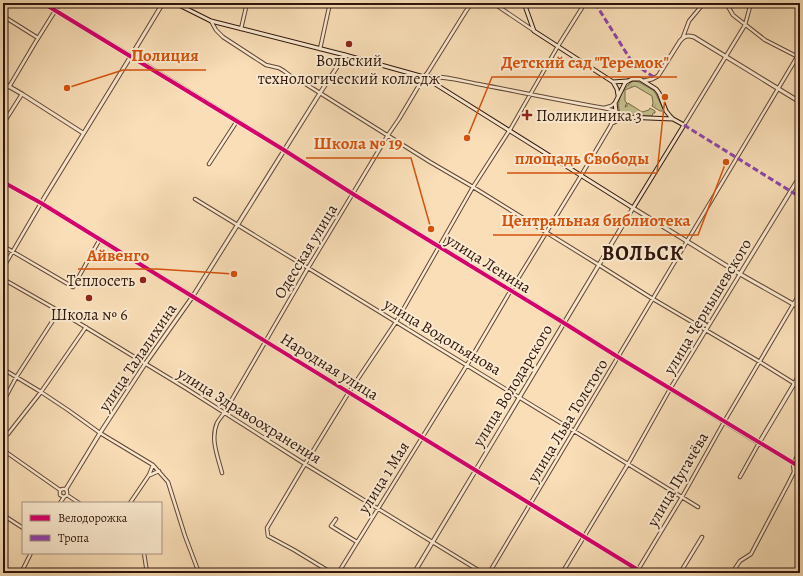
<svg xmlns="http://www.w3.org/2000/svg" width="803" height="576" viewBox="0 0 803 576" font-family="Alegreya,serif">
	<defs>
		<pattern id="grass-tufts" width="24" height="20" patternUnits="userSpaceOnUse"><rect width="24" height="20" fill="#c3c08b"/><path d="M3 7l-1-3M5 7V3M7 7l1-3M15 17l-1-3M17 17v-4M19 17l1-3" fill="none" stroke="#a8a477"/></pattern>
	</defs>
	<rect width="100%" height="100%" fill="#f9deb7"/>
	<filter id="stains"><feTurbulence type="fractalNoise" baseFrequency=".005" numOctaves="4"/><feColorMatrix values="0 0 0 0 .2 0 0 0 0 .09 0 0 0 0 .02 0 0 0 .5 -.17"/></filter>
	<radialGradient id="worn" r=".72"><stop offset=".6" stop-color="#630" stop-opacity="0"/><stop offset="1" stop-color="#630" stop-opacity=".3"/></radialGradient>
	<path fill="url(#grass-tufts)" stroke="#786a4b" d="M633 81 639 82 653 90 656 94 664 111H660L652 106 653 103 652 96 635 86 625 90V101L627 103 626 104 625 107H626L628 103 642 112 649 110 650 108 655 111V113H653L652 116C642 116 630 117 620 112 615 101 624 87 633 81Z"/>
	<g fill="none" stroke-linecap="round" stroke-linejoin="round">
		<path stroke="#747773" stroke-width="1" d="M785 3 800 10"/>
		<defs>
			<path id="minor" d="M43 3 131 56
				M493 3 533 30
				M726 3 733 15 765 40 800 58
				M3 16 38 38
				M211 21 216 30 223 37 266 65 279 68 284 71 296 80 304 83 430 162 473 187 599 265 653 299 760 362 800 387
				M241 29 247 3
				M683 37 689 21 704 3
				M320 49 330 3
				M9 87 35 43 60 3
				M604 108 611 106 615 103
				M3 124 22 94
				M611 124 625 117
				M684 125 745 25 751 3
				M209 164 237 121
				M3 182 41 203 3 268
				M195 199 308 268 698 507
				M3 246 73 287 100 239
				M3 279 59 311 187 389 305 464 483 573
				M3 369 41 392 68 410 100 433 153 465 168 482 185 536 199 573
				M3 402 17 376 59 311
				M3 438 8 434 41 392 86 327
				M3 450 60 490
				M475 470 643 573
				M222 473C218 457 210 439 217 423 219 419 222 416 224 413L308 268 388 135 399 119 424 77 428 72 466 11 472 3
				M150 475 159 471
				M740 477 759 443 800 467
				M63 489H66L67 492V495L64 497 60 495V490Z
				M67 495 79 503
				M60 503 64 497
				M130 503 149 475 153 465
				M3 515 23 528
				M336 519 331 526 357 542
				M144 553 147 573
				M21 573 31 553
				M332 573 294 550 268 536 267 528 305 464 349 392 396 322 473 187 511 128 558 46 585 3
				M336 573 340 570 467 365 511 290 579 179 611 125 616 111 604 108C562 101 520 92 478 84 461 81 442 75 424 77
				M489 573 800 52
				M562 573 628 464 670 389 740 274
				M636 573 682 497 724 422 800 293
				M680 573 702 537
				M732 573 740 561 751 554 788 484 794 472 793 464 800 451"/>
			<path id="tertiary" d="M163 3 131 56 41 203 164 279 475 470
				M131 56 284 150 353 194 564 323 618 357 759 443 800 374
				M644 81 652 79 658 76 680 41C684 36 687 35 694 37L800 102
				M3 83 22 94 83 133
				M740 274 800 176
				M66 489 100 433 145 364 193 296 320 93 345 55
				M414 573 633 208 740 274 800 308"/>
			<path id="secondary" d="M175 3 211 21 345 55 424 77 633 208 684 125 673 119 670 116 666 111 659 93 656 89 640 79H632L628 81 625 83 615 103 616 111 618 114 625 117 673 119
				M524 3 534 31 613 82 617 89 618 95
				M613 82 627 81"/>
		</defs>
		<use href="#minor" stroke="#614636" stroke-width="4.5"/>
		<use href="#tertiary" stroke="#614636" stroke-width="5"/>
		<use href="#secondary" stroke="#2e140b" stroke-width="5"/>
		<use href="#minor" stroke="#fbead0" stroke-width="2.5"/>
		<use href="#tertiary" stroke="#fbead0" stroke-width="3"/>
		<use href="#secondary" stroke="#fbead0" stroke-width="3"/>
		<path stroke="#8e44ad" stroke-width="3" stroke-dasharray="6 3" stroke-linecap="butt" d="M595 3 632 62 655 78
			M684 125 800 197"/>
		<defs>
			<path id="cycleway" d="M43 3 284 150 353 194 564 323 618 357 800 467
				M3 182 41 203 164 279 643 573"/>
		</defs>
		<use href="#cycleway" stroke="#fbead0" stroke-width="6"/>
		<use href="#cycleway" stroke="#d6006c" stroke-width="4"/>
	</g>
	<g fill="#8f2418" stroke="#fbead0" stroke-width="1.5">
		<circle cx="349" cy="44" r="4"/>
		<path d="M525 109h4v4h4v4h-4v4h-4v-4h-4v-4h4z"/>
		<circle cx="143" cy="280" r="4"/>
		<circle cx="89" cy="298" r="4"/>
	</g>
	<g text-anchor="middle" stroke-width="4" stroke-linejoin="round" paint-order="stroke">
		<g font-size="16" fill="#2e140b" stroke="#fbead0">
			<text x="349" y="66">Вольский<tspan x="349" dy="18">технологический колледж</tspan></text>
			<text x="536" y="121" text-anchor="start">Поликлиника 3</text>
			<text x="135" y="286" text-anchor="end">Теплосеть</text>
			<text x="89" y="320">Школа № 6</text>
		</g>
		<g font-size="16" fill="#2e140b" stroke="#fbead0">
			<text transform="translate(305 251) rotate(-59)" y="6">Одесская улица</text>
			<text transform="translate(489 263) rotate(32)" y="6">улица Ленина</text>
			<text transform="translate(707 306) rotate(-59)" y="6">улица Чернышевского</text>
			<text transform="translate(443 336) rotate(31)" y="6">улица Водопьянова</text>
			<text transform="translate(137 357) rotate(-56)" y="6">улица Талалихина</text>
			<text transform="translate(330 366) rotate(32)" y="6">Народная улица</text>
			<text transform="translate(512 385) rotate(-59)" y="6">улица Володарского</text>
			<text transform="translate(250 415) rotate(32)" y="6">улица Здравоохранения</text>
			<text transform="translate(567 420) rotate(-59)" y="6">улица Льва Толстого</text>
			<text transform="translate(383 477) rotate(-58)" y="6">улица 1 Мая</text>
			<text transform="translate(677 479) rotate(-60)" y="6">улица Пугачёва</text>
		</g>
		<g font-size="20" font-weight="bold" letter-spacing="1" fill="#2e140b" stroke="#fbead0">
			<text x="643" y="260">ВОЛЬСК</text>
		</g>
	</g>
	<path fill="none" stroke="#d5520c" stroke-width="1.5" d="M67 88L123 70H206M467 138L492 77H677M431 229L411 158H306M665 97L657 173H507M726 162L698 235H493M234 274L157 269H78"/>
	<g fill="#d5520c" stroke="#fbead0" stroke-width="1.5">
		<circle cx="67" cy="88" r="4"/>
		<circle cx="467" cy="138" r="4"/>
		<circle cx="431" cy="229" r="4"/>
		<circle cx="665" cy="97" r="4"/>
		<circle cx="726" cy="162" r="4"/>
		<circle cx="234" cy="274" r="4"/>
	</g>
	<g font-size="17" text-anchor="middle" font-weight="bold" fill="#d5520c" stroke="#fbead0" stroke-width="4" stroke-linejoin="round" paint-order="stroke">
		<text x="165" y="61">Полиция</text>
		<text x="585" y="68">Детский сад "Теремок"</text>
		<text x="358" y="149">Школа № 19</text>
		<text x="582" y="164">площадь Свободы</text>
		<text x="596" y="226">Центральная библиотека</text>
		<text x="118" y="261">Айвенго</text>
	</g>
	<rect width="803" height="576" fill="none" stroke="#f9deb7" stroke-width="16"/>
	<rect x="4" y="4" width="795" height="568" fill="none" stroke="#2e140b" stroke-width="2"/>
	<rect x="8" y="8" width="787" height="560" fill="none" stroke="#2e140b"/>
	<rect x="22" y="502" width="140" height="52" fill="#fbead0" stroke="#a99481"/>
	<rect x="30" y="515" width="20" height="6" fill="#d6006c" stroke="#a99481"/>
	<text x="58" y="522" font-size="12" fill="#2e140b">Велодорожка</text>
	<rect x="30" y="535" width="20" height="6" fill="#8e44ad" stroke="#a99481"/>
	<text x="58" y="542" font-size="12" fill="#2e140b">Тропа</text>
	<rect width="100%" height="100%" filter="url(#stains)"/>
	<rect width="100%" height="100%" fill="url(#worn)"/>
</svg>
